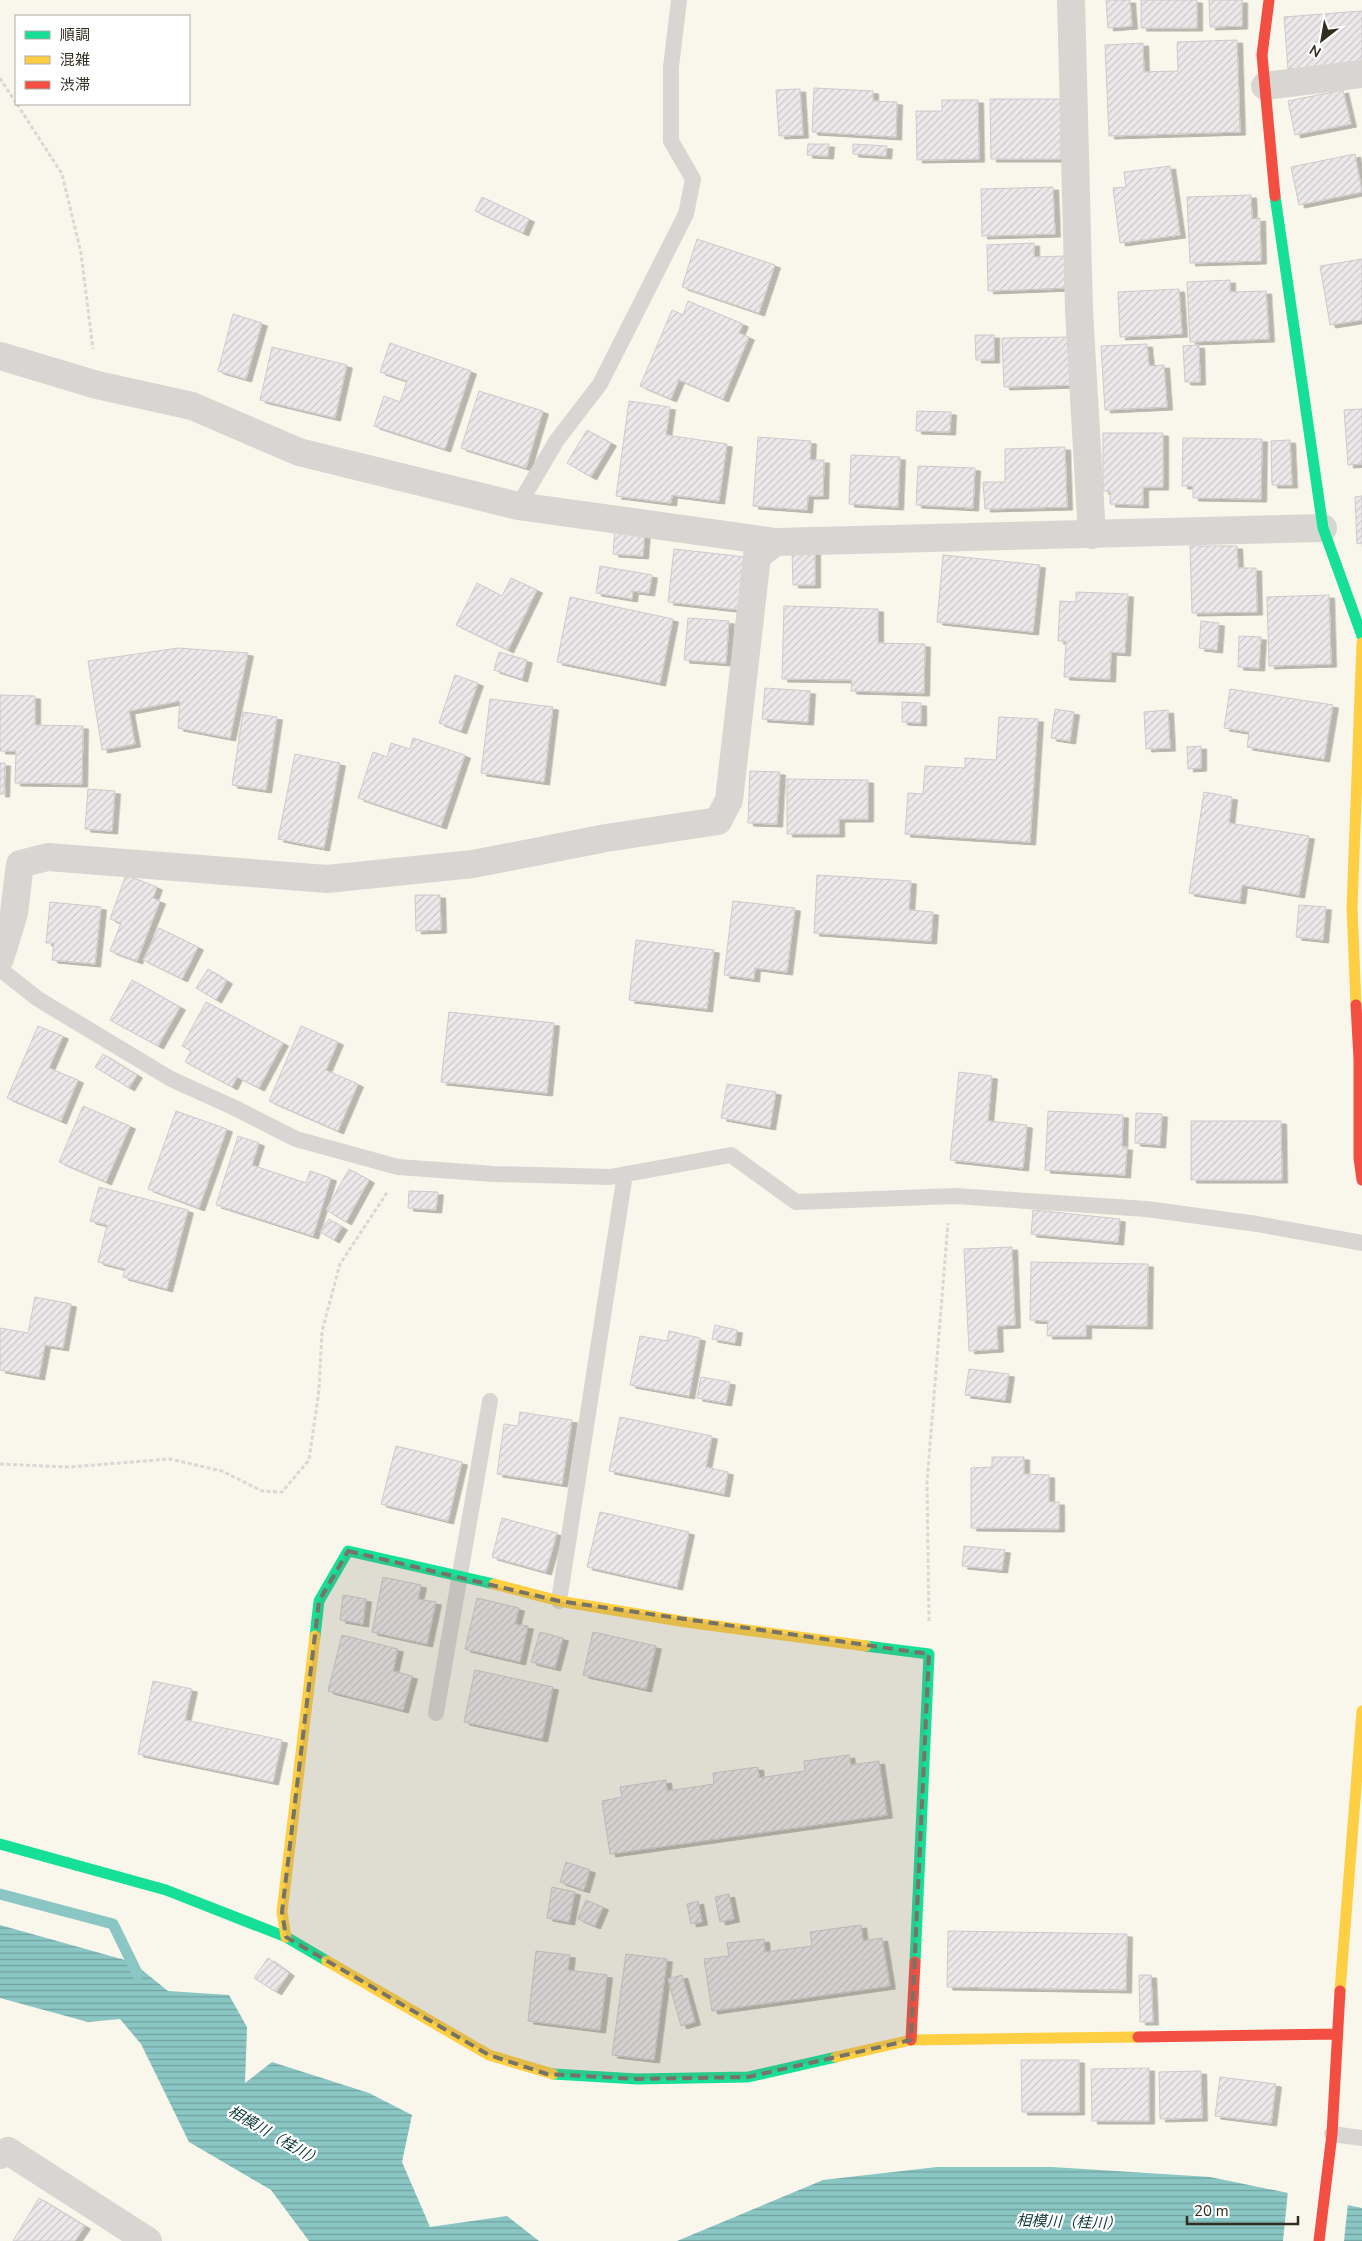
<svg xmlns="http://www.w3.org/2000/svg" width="1362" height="2241" viewBox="0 0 1362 2241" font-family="'Nunito Sans','Noto Sans JP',sans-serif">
	<defs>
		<pattern id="water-rules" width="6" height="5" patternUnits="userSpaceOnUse" patternTransform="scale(1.25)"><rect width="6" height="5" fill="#8ac7c4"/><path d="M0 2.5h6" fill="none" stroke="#71a29f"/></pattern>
		<pattern id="building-hatch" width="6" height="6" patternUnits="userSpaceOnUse" patternTransform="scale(1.25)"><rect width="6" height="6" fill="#ebe9ea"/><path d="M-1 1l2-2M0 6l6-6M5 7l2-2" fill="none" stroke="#cac8c8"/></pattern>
		<filter id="shadow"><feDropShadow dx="5.5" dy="3" stdDeviation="0" flood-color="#0004"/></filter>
	</defs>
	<rect width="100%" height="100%" fill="#f9f7eb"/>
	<path fill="url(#water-rules)" d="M0 1925 132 1962 168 1991 229 1995 247 2027 245 2083 272 2062 369 2093 412 2115 402 2162 430 2227 507 2216 539 2241H309L271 2190 189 2142 141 2044 120 2019 88 2022 0 1998Z
		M937 2167H1052L1210 2177 1362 2208V2241H677L823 2180Z"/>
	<path fill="#f9f7eb" d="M1288 2191 1348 2203 1344 2241H1283Z"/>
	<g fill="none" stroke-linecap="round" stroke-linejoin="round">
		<path stroke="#8ac7c4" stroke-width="11" d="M0 1894 113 1924 138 1975"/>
	</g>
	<path fill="url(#building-hatch)" stroke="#cccacc" filter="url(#shadow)" d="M1106 0H1130L1132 26 1108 28Z
		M1141 0H1197V28H1141Z
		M1209 0H1242V26L1210 27Z
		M1362 11V64L1288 69 1284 17Z
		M1237 40 1240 132 1109 136 1105 45 1143 43 1144 72 1178 71 1177 42Z
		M814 88 873 91V101L897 102 896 137 812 132Z
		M800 89 803 135 779 136 776 90Z
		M1343 90 1351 124 1295 135 1288 101Z
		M990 99H1061V159H991Z
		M942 100H978L979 159 917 160 916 111H942Z
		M808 144H829L828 156 807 155Z
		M853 144 887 146 886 156 853 154Z
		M1355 154 1362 192 1299 205 1291 167Z
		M1170 166 1180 235 1120 243 1113 188 1126 187 1124 172Z
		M1053 187 1055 234 982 236 981 189Z
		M1251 195 1252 219 1260 218 1261 261 1190 263 1187 197Z
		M482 197 529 219 523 233 475 211Z
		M697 239 775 265 759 313 682 287Z
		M1034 243V257L1065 256 1067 288 988 291 987 245Z
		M1362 259V320L1330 325 1320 266Z
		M1230 280V292L1266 291 1269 339 1190 342 1187 282Z
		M1179 289 1182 334 1120 337 1118 292Z
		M688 301 743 324 739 333 749 337 723 399 679 380 671 399 640 386 672 310 683 315Z
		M233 314 262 323 246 379 218 371Z
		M975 335H994V360H976Z
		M1073 337 1074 385 1004 387 1002 338Z
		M390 343 471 371 445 449 374 426 384 396 400 402 407 381 380 372Z
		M1147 344 1149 366 1164 365 1167 407 1105 410 1101 346Z
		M1199 345 1200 382H1185L1183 346Z
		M272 347 347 365 335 418 260 400Z
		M479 391 543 411 526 468 461 448Z
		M629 401 670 407 666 435 727 444 719 501 672 495 671 503 616 496Z
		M1362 409V464L1348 465 1344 410Z
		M917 411 951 412 950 432 916 431Z
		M587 430 611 443 591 477 567 463Z
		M1103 433H1163V487H1143V505L1110 504V491H1103Z
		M758 437 811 441 810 460H824L823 496H808L807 510 753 506Z
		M1183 438 1262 439 1261 499 1193 498V486H1182Z
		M1290 440 1292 485H1272L1271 441Z
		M1065 447 1067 507 985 509 983 482H1005V449Z
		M851 455 900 457 898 507 849 504Z
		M918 466 975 468 973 508 916 505Z
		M1362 496V543L1357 544 1355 497Z
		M615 527 645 529 643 556 613 554Z
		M1190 546H1237L1238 568H1256L1257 612 1192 613Z
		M674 549 745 557 740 610 668 602Z
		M792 551H815V585H793Z
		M943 555 1040 565 1033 632 937 622Z
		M600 566 652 575 649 593 633 591 632 599 596 593Z
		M511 578 537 590 508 650 456 625 477 583 502 596Z
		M1076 592 1128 594 1125 653 1111 652 1110 679 1064 677 1066 641H1058L1060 601 1076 602Z
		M1329 595 1331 664 1269 666 1267 597Z
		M570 597 673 619 660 683 557 662Z
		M784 606 878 609V643L925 644 924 693 851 691 852 680 782 679Z
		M688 618 729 621 726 663 684 660Z
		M1201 621 1219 623 1217 650 1199 648Z
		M1239 636 1261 637 1259 668 1238 667Z
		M178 648 248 653 230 738 178 728 180 701 129 711 135 744 102 750 88 661Z
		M499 652 527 660 522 679 494 670Z
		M455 675 478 683 461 731 439 723Z
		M765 688 810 691 808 722 762 719Z
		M1230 689 1333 705 1324 759 1247 747 1249 732 1224 728Z
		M0 695 35 696V725L83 726 82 784 15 783 16 751H0Z
		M490 699 553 707 544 782 481 773Z
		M902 702 921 703V723L902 722Z
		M1055 709 1074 712 1070 741 1051 738Z
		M1168 710 1170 748 1146 749 1144 712Z
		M243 712 277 717 266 790 232 785Z
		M999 717 1038 719 1030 842 905 834 908 793 923 794 925 766 965 768V758L996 760Z
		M413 738 465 755 441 826 358 798 373 752 387 757 391 743 410 749Z
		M1201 746V768L1188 769 1187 747Z
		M295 754 340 763 324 848 278 839Z
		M0 763H5L4 794H0Z
		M750 771 780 772 777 824 748 823Z
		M787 779 868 780V819H839V834H787Z
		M88 789 115 791 112 831 85 829Z
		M1204 792 1232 797 1229 823 1309 836 1299 895 1242 885 1240 901 1189 893Z
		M126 875 157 887 153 898 160 901 137 961 110 951 121 923 110 919Z
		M817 875 911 881 909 910 933 912 931 941 814 933Z
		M415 895H440L441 930 416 931Z
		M733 901 795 908 787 972 755 968 754 979 724 975Z
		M50 902 101 907 95 964 52 960 54 943H46Z
		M1299 905 1326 907 1323 940 1296 937Z
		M159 928 198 947 182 979 143 960Z
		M636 940 714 950 707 1009 629 1000Z
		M208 969 227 981 216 1000 196 988Z
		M132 980 180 1007 158 1046 110 1020Z
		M206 1002 283 1043 259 1088 237 1077 232 1087 185 1062 191 1051 182 1046Z
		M449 1012 554 1023 547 1093 441 1082Z
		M38 1026 63 1036 49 1068 78 1080 61 1121 7 1098Z
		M301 1026 338 1042 326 1070 358 1084 338 1131 269 1101Z
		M103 1054 137 1075 129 1088 95 1067Z
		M959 1072 992 1076 988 1121 1027 1125 1023 1168 950 1160Z
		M727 1084 776 1092 770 1127 721 1118Z
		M83 1106 130 1126 106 1182 59 1162Z
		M176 1111 227 1129 199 1208 148 1189Z
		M1048 1111 1123 1115 1122 1147H1127L1125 1175 1045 1170Z
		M1136 1113 1162 1114 1160 1145 1135 1143Z
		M1191 1121H1281L1282 1180H1191Z
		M238 1136 259 1143 252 1165 306 1183 310 1171 331 1178 313 1236 216 1205Z
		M349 1169 369 1180 346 1222 326 1210Z
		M99 1187 188 1210 167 1289 123 1277 125 1269 98 1262 107 1225 90 1221Z
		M409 1191 438 1192 436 1210 408 1208Z
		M1033 1210 1120 1219 1118 1242 1031 1234Z
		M329 1219 342 1227 334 1240 320 1232Z
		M1012 1247 1015 1325 997 1326 998 1349 969 1351 964 1249Z
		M1031 1262 1148 1264 1147 1326 1086 1325V1336H1047L1048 1321 1030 1320Z
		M35 1297 71 1304 63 1348 45 1345 39 1377 0 1370V1328L28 1333Z
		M715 1325 737 1330 735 1343 712 1339Z
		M669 1331 700 1338 689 1396 630 1385 640 1336 667 1341Z
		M969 1369 1009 1374 1005 1400 965 1395Z
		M701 1377 730 1382 726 1403 697 1398Z
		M520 1412 572 1420 562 1484 497 1474 504 1424 518 1426Z
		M620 1417 712 1436 706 1467 728 1472 724 1494 609 1471Z
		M396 1446 462 1462 448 1521 381 1504Z
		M992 1457H1024V1474L1049 1475V1502H1059V1529L971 1528V1468L992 1467Z
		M600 1512 689 1532 677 1587 587 1567Z
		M502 1518 557 1533 546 1572 492 1557Z
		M964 1546 1005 1550 1002 1570 962 1566Z
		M383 1577 421 1585 418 1599 436 1602 427 1644 372 1632Z
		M343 1595 366 1599 363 1624 340 1620Z
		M477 1598 519 1608 515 1624 528 1626 520 1662 465 1649Z
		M540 1632 563 1638 555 1668 531 1662Z
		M593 1632 656 1646 646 1689 583 1675Z
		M342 1635 398 1649 393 1671 412 1676 403 1710 328 1691Z
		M475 1670 553 1687 542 1739 464 1722Z
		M153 1681 192 1689 185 1720 282 1740 273 1782 138 1754Z
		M849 1755 851 1765 879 1761 887 1815 610 1854 602 1801 622 1797 620 1787 666 1780 667 1791 714 1784 713 1773 758 1767 759 1778 805 1771 804 1761Z
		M566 1862 590 1870 584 1890 560 1882Z
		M552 1887 575 1892 569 1922 547 1918Z
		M729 1894 734 1919 720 1922 715 1897Z
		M586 1900 603 1907 595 1926 578 1919Z
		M698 1901 702 1922 691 1924 687 1904Z
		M861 1925 863 1941 882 1938 890 1986 712 2011 704 1959 729 1956 727 1943 764 1939 765 1952 812 1946 810 1932Z
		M948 1931 1127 1934 1126 1990 947 1987Z
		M536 1951 570 1955 568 1970 607 1975 600 2030 528 2021Z
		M626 1954 667 1959 654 2060 612 2055Z
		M268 1958 289 1973 276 1992 254 1978Z
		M682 1975 695 2022 681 2026 668 1979Z
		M1139 1975H1151L1153 2022H1140Z
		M1021 2060H1079V2112H1022Z
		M1149 2068V2121H1092L1091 2069Z
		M1201 2071 1202 2118 1160 2119 1159 2072Z
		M1220 2077 1276 2084 1271 2123 1215 2116Z
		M39 2198 85 2226 75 2241H13Z"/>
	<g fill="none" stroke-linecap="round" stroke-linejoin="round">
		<path stroke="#d9d8d4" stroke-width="3" stroke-dasharray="4 2.5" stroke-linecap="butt" d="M0 78 16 103
			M17 104 62 174 81 253 93 349
			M0 1464 68 1467 170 1459 222 1471 262 1491 282 1492 309 1460 319 1390 322 1331 340 1264 388 1191
			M929 1621 927 1482 948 1223"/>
		<path stroke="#d7d6d2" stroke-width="16" d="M518 506 557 440 600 384 686 214 693 179 671 141V67L679 0
			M0 969 38 999 171 1079 235 1108 296 1139 398 1167 494 1174 610 1177 731 1155 796 1202 955 1196 1146 1209 1257 1224 1362 1243
			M559 1601 625 1174
			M436 1713 490 1401
			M1332 2134 1362 2138"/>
		<path stroke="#d7d6d2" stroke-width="28" d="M1071 0 1079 311 1092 535
			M1265 86 1362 74
			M0 356 97 385 192 406 299 452 518 506 776 542 1323 528
			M0 959 14 913 20 864 48 857 327 879 473 864 606 838 718 821 729 800 757 556 776 542
			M0 2155 8 2151 148 2241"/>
		<path stroke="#16e098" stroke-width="11" d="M1275 196 1323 528 1362 636
			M315 1636 319 1601 348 1551 494 1584
			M866 1646 929 1654 915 1962
			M0 1844 166 1890 286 1937 327 1961
			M553 2074 637 2079 748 2077 836 2057"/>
		<path stroke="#ffcf43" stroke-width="11" d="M1356 1005 1352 908 1362 643
			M494 1584 559 1601 686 1622 866 1646
			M286 1937 282 1912 315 1636
			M327 1961 489 2055 553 2074
			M1340 1991 1362 1711
			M836 2057 911 2040 1138 2037"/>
		<path stroke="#f24e42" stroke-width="11" d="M1269 0 1262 55 1275 196
			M1356 1005 1359 1059V1158L1362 1180
			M1138 2037 1337 2034
			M911 2040 915 1962
			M1319 2241 1332 2134 1340 1991"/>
	</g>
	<path fill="#777467" fill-opacity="0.2" stroke="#777467" stroke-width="4" stroke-dasharray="10 6" stroke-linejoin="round" d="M348 1551 559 1601 929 1654 911 2040 748 2077 637 2079 547 2074 489 2055 286 1937 282 1912 319 1601Z"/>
	<g text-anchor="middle" stroke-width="4.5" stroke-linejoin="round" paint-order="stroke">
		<g font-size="15" font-style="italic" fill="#103a3a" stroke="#fff">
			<text transform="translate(275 2136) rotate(30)" y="5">相模川（桂川）</text>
			<text transform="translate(1069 2222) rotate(2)" y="5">相模川（桂川）</text>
		</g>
	</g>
	<rect x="15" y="15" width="175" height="90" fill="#ffffff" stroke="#adaba6"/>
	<rect x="25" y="31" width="25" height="8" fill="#16e098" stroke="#adaba6"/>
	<text x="60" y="40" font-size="15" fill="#312e20">順調</text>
	<rect x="25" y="56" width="25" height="8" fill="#ffcf43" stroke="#adaba6"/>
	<text x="60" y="65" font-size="15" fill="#312e20">混雑</text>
	<rect x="25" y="81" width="25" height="8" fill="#f24e42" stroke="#adaba6"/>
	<text x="60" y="90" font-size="15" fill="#312e20">渋滞</text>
	<g transform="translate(1322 40) rotate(211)" stroke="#ffffff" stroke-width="4" paint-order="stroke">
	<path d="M0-4L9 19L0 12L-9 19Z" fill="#312e20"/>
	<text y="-8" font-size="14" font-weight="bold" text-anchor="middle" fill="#312e20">N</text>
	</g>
	<path d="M1187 2216v8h111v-8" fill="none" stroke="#312e20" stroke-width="2.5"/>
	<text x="1194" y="2216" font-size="15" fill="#312e20" stroke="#ffffff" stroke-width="4" paint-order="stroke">20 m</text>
</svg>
